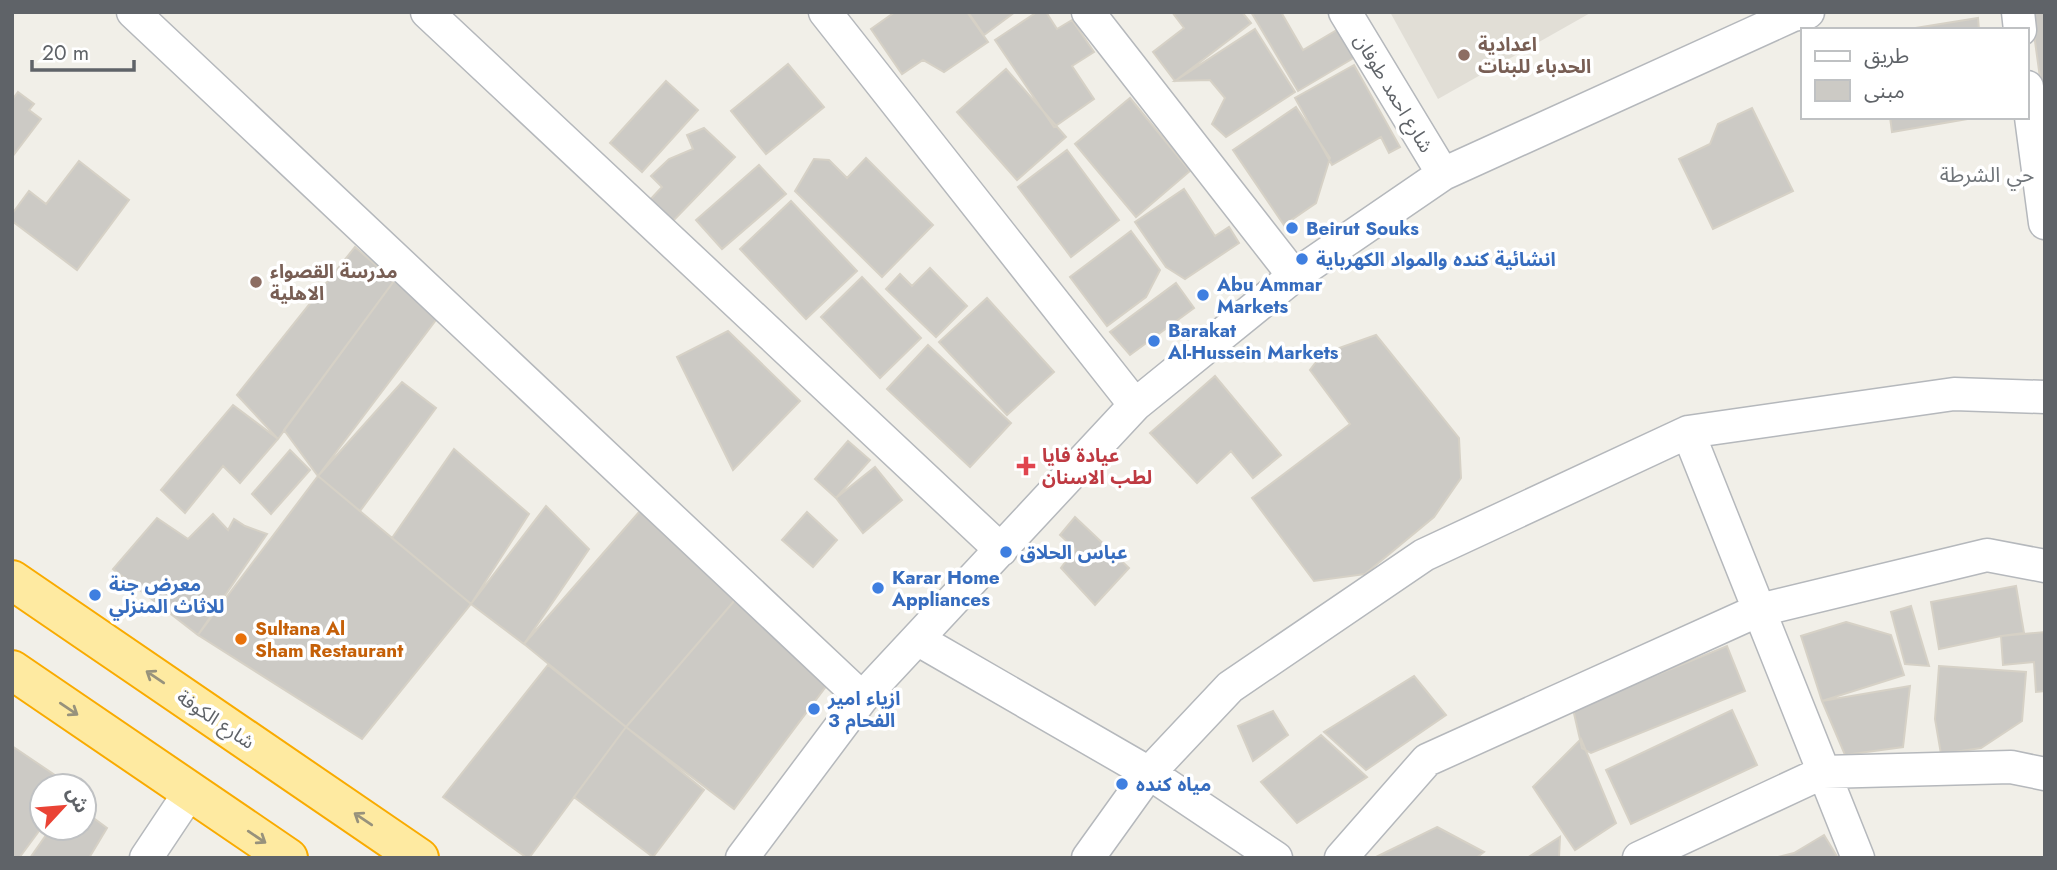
<svg xmlns="http://www.w3.org/2000/svg" width="2057" height="870" viewBox="0 0 2057 870" font-family="Jost,'Noto Sans Arabic',sans-serif">
	<rect width="100%" height="100%" fill="#f1efe8"/>
	<path fill="#e1ded6" d="M1390 12H1592L1438 99Z"/>
	<path fill="#cccac5" stroke="#d6d1c6" stroke-width="2" d="M895 12H967L988 42 944 72 923 60 902 74 871 29Z
		M968 12H1015L984 35Z
		M1037 12H1046L1057 29 1072 20 1094 52 1072 66 1094 99 1054 127 995 40Z
		M1172 12H1242L1251 23 1175 81 1153 52 1184 28Z
		M1251 12H1281L1303 50 1340 28 1357 56 1298 91Z
		M2031 12H2045V114Z
		M1978 18 1979 30H1903Z
		M1255 29 1295 92 1226 137 1212 124 1225 98 1210 80 1175 81Z
		M788 64 824 107 766 154 731 111Z
		M1354 65 1400 147 1389 153 1381 137 1332 165 1295 98Z
		M1006 69 1066 137 1017 180 957 112Z
		M666 81 698 110 642 172 610 143Z
		M18 92 34 104 29 110 41 119 12 157V100Z
		M1130 98 1190 171 1136 217 1075 144Z
		M1296 107 1330 158 1316 203 1284 225 1233 150Z
		M1752 108 1793 191 1713 229 1679 159 1710 144 1718 124Z
		M1890 117H1979L1892 132Z
		M704 128 735 157 670 224 648 202 662 187 651 176 669 159 693 149 687 135Z
		M1067 150 1119 220 1071 257 1018 187Z
		M866 158 933 225 882 277 795 191 814 159 829 160 847 178Z
		M79 161 129 200 77 270 12 221V214L29 191 46 204Z
		M759 165 786 194 722 249 696 220Z
		M1184 189 1215 236 1229 227 1239 243 1185 279 1166 267 1135 222Z
		M791 201 857 271 806 319 740 249Z
		M1131 231 1160 270 1146 297 1107 326 1070 277Z
		M355 247 394 281 278 439 237 395Z
		M930 268 967 306 936 337 886 289 900 274 912 286Z
		M862 277 921 338 880 378 821 317Z
		M394 281 439 316 318 476 284 430Z
		M1176 283 1194 308 1130 355 1110 332Z
		M987 298 1054 372 1007 415 939 342Z
		M728 331 800 401 733 470 677 357Z
		M1376 335 1459 438 1461 478 1434 517 1365 574 1314 581 1252 498 1350 424 1310 370 1322 354Z
		M928 345 1011 423 970 467 887 389Z
		M1215 376 1281 455 1253 478 1231 451 1197 483 1150 433Z
		M402 382 436 408 360 511 318 476Z
		M233 405 278 439 240 483 223 466 185 513 161 490Z
		M848 441 870 460 836 498 815 479Z
		M454 449 529 514 471 604 392 538Z
		M290 450 310 470 271 514 252 494Z
		M875 467 902 500 863 533 836 498Z
		M318 476 471 604 362 739 198 635Z
		M546 506 589 549 524 644 471 604Z
		M640 511 741 593 626 727 524 644Z
		M807 512 837 540 813 567 782 540Z
		M213 514 228 530 234 519 245 526 267 534 198 635 113 569 157 518 188 539Z
		M1075 517 1129 568 1095 605 1061 568 1075 549 1060 535Z
		M2016 586 2024 633 2001 636 1939 649 1931 602Z
		M741 593 830 681 734 809 626 727Z
		M1911 606 1929 666 1905 664 1891 612Z
		M1846 622 1891 635 1904 675 1822 701 1801 636Z
		M2045 632V691L2036 692 2034 662 2003 665 2001 636Z
		M1727 646 1745 691 1591 753 1582 748 1573 709Z
		M548 665 626 727 529 858H527L443 797Z
		M1939 666 2026 672 2022 721 1981 748 1941 754 1935 719Z
		M1414 676 1446 715 1366 770 1324 732Z
		M1910 686 1903 747 1845 755 1822 701Z
		M1732 710 1757 765 1631 824 1606 770Z
		M1273 711 1288 735 1253 761 1238 726Z
		M626 727 704 790 653 857 574 797Z
		M1321 735 1367 777 1297 823 1261 782Z
		M1581 739 1616 823 1575 850 1533 787Z
		M12 746 71 786H42V827L19 858H12Z
		M84 811 107 828 89 858H30L51 828H84Z
		M1437 827 1484 852 1476 858H1374Z
		M1824 835 1838 858H1774L1794 853Z
		M1560 837 1559 858H1527Z"/>
	<g fill="none" stroke-linecap="round" stroke-linejoin="round">
		<defs>
			<path id="minor" d="M133 12 862 698
				M427 12 1001 550
				M825 12 1135 405
				M1088 12 1294 276
				M1345 12 1443 174
				M2018 12 2020 30
				M2027 87 2045 223
				M1688 432 1858 858
				M917 639 1149 773 1276 858
				M146 858 190 792
				M742 858 862 698 1135 405 1294 276 1443 174 1793 15 1808 12
				M1088 858 1149 773 1230 687 1424 555 1688 432 1954 394 2045 397
				M1341 858 1427 760 1759 610 1987 555 2045 566
				M1639 858 1824 772 2011 767 2045 774"/>
			<path id="trunk" d="M12 580 419 858
				M12 670 288 858"/>
		</defs>
		<use href="#minor" stroke="#b5b8bc" stroke-width="35"/>
		<use href="#trunk" stroke="#f9ab00" stroke-width="42"/>
		<use href="#minor" stroke="#fff" stroke-width="32"/>
		<use href="#trunk" stroke="#feeaa1" stroke-width="38"/>
	</g>
	<defs><path id="oneway-shaft" d="M-6 0H5M1.5-3L5.5 0L1.5 3" fill="none" stroke-width="1.6" stroke-linecap="round" stroke-linejoin="round" transform="scale(1.75)"/></defs>
	<g stroke="#97927c">
		<use href="#oneway-shaft" transform="translate(155 677) rotate(-146)"/>
		<use href="#oneway-shaft" transform="translate(69 709) rotate(34)"/>
		<use href="#oneway-shaft" transform="translate(363 819) rotate(-146)"/>
		<use href="#oneway-shaft" transform="translate(257 837) rotate(34)"/>
	</g>
	<g fill="#8d6e63" stroke="#fff" stroke-width="2.5">
		<circle cx="1464" cy="55" r="7"/>
		<circle cx="256" cy="282" r="7"/>
	</g>
	<g fill="#3f7fe0" stroke="#fff" stroke-width="2.5">
		<circle cx="1292" cy="228" r="7"/>
		<circle cx="1302" cy="259" r="7"/>
		<circle cx="1203" cy="295" r="7"/>
		<circle cx="1154" cy="341" r="7"/>
		<circle cx="1006" cy="552" r="7"/>
		<circle cx="878" cy="588" r="7"/>
		<circle cx="95" cy="595" r="7"/>
		<circle cx="814" cy="709" r="7"/>
		<circle cx="1122" cy="784" r="7"/>
	</g>
	<path fill="#e0444e" stroke="#fff" stroke-width="2.5" d="M1022.5 455.5h7v7h7v7h-7v7h-7v-7h-7v-7h7z"/>
	<circle fill="#e8710a" stroke="#fff" stroke-width="2.5" cx="241" cy="639" r="7"/>
	<g text-anchor="middle" stroke-width="7" stroke-linejoin="round" paint-order="stroke">
		<g font-size="19" font-weight="bold" fill="#785e54" stroke="#fff" text-anchor="start">
			<text x="1478" y="51">اعدادية<tspan x="1478" dy="22">الحدباء للبنات</tspan></text>
			<text x="270" y="278">مدرسة القصواء<tspan x="270" dy="22">الاهلية</tspan></text>
		</g>
		<g font-size="19" fill="#5f6368" stroke="#fff">
			<text transform="translate(1394 93) rotate(59)" y="7">شارع احمد طوفان</text>
			<text transform="translate(216 719) rotate(34)" y="7">شارع الكوفة</text>
		</g>
		<g font-size="19" font-weight="bold" fill="#366cbe" stroke="#fff" text-anchor="start">
			<text x="1306" y="235">Beirut Souks</text>
			<text x="1316" y="266">انشائية كنده والمواد الكهرباية</text>
			<text x="1217" y="291">Abu Ammar<tspan x="1217" dy="22">Markets</tspan></text>
			<text x="1168" y="337">Barakat<tspan x="1168" dy="22">Al-Hussein Markets</tspan></text>
			<text x="1020" y="559">عباس الحلاق</text>
			<text x="892" y="584">Karar Home<tspan x="892" dy="22">Appliances</tspan></text>
			<text x="109" y="591">معرض جنة<tspan x="109" dy="22">للاثاث المنزلي</tspan></text>
			<text x="828" y="705">ازياء امير<tspan x="828" dy="22">الفحام 3</tspan></text>
			<text x="1136" y="791">مياه كنده</text>
		</g>
		<g font-size="19" font-weight="bold" fill="#be3a42" stroke="#fff" text-anchor="start">
			<text x="1042" y="462">عيادة فايا<tspan x="1042" dy="22">لطب الاسنان</tspan></text>
		</g>
		<g font-size="19" font-weight="bold" fill="#c56008" stroke="#fff" text-anchor="start">
			<text x="255" y="635">Sultana Al<tspan x="255" dy="22">Sham Restaurant</tspan></text>
		</g>
		<g font-size="21" fill="#70757a" stroke="#fff">
			<text x="1987" y="182">حي الشرطة</text>
		</g>
	</g>
	<rect width="2057" height="870" fill="none" stroke="#5f6368" stroke-width="28"/>
	<rect x="1801" y="28" width="228" height="91" fill="#ffffff" stroke="#bfc1c3" stroke-width="2"/>
	<rect x="1815" y="51" width="35" height="10" fill="#ffffff" stroke="#bfc1c3" stroke-width="2"/>
	<text x="1864" y="63" font-size="21" fill="#5f6368">طريق</text>
	<rect x="1815" y="80" width="35" height="21" fill="#cccac5" stroke="#bfc1c3" stroke-width="2"/>
	<text x="1864" y="98" font-size="21" fill="#5f6368">مبنى</text>
	<g transform="translate(63 807) rotate(64)"><circle r="33" fill="#ffffff" stroke="#bfc1c3" stroke-width="2"/>
	<path d="M0-5L12 26L0 18L-12 26Z" fill="#ea4335"/>
	<text y="-10" font-size="19" font-weight="bold" text-anchor="middle" fill="#5f6368">ش</text>
	</g>
	<path d="M32 60v10h102v-10" fill="none" stroke="#5f6368" stroke-width="3.5"/>
	<text x="42" y="60" font-size="21" fill="#5f6368" stroke="#ffffff" stroke-width="5" paint-order="stroke">20 m</text>
</svg>
